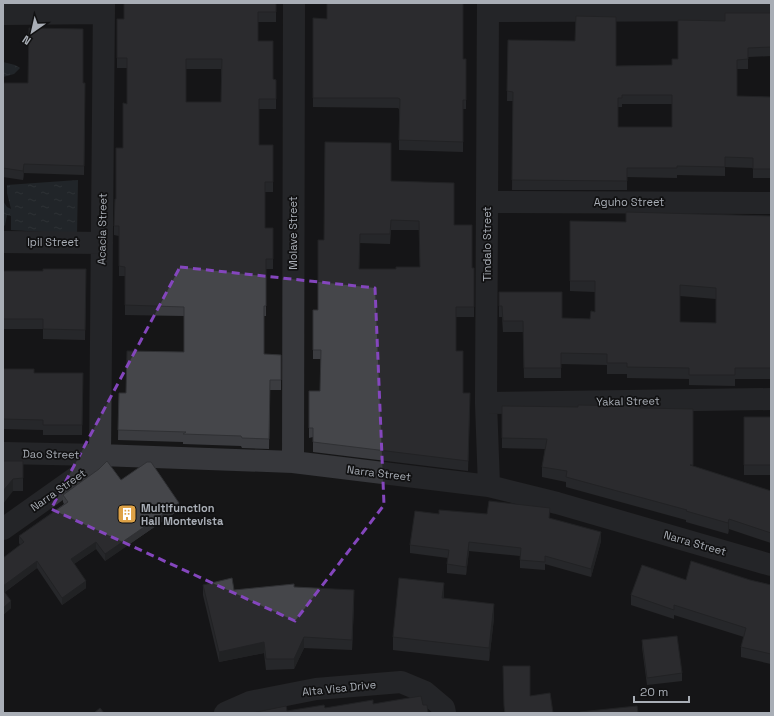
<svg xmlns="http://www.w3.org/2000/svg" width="774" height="716" viewBox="0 0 774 716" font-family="'Space Grotesk',sans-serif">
	<defs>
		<pattern id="water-ripples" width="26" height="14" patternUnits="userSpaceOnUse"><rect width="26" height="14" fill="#30393f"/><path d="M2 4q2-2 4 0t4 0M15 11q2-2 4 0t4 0" fill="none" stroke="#4b5358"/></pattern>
	</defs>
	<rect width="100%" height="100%" fill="#161617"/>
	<path fill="url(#water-ripples)" d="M3 62 15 65 20 68 14 74 3 77Z
		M78 180 77 234 11 230V216L7 215 5 225 3 227V201L7 207 11 209 7 193V185Z"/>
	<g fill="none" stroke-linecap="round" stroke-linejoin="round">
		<path stroke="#37383c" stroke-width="22" d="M488 3 486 403 489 486
			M488 11 771 10
			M3 14 104 13
			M487 202 771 203
			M3 242 102 243
			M486 403 771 399
			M3 453 100 455 293 462 489 486 557 503 771 565
			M100 455 104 3
			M293 462 294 3
			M3 529 92 466 100 455
			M225 713 250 702 316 689 401 682 425 692 444 708 445 713"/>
	</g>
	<path fill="#3b3c40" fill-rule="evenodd" d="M276 3V22H258V41L273 79 276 80V109H259V145H273V192H265V228H273V269H266V316H264V354L281 355V390H270L269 449 242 448 241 446 183 444V442L118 440 119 393H126L184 352V316L125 315V276H119V236L114 235V226L116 199 123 148 127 104V68H117V19H124ZM186 69H221V102H186Z
		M771 13V56L748 57V69H737V96L771 97V178H753V168L725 167V176L677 175V178L627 177V190H512L513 101H507L508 40 616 66 672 65 678 59 725 21ZM622 104H672V127H618V107H622Z
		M313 18 327 19 463 59H466V109H463V152L399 150V109L398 108 313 107Z
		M3 83H85L84 175 24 173 23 180 3 177Z
		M391 181 454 225 472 268H474V317H456V351L463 393 470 403 468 471 313 452V437L309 438V391H320L321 359H313V310H318L324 240ZM391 230H419L420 267 396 269H359L360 243 390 244Z
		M771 216V379H735V386L689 385V379L627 378V374H607V365L561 364V378H524L523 332H503L502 317H499V292L562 318 590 319 595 312V292L570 291V221L626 222ZM680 296 716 299V323L680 322Z
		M86 269 85 340 43 339V329H3V271H43Z
		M3 369 34 373H83L82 435H43V430L3 429Z
		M502 406 693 409V466L771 491V543L729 529 728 534 686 522V520L566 487V482L542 477V467L545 449 502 448Z
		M744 417H771V475H744Z
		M3 461H23V491H13Z
		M121 480 179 510 105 561 96 549 74 564 86 588 62 605 37 568 5 592 11 608 3 615V558L20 545 19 543V536L64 504 63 502V495Z
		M487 514 550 518 601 541 591 577 545 564V570L520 568V556L469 551 466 575 447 573V564L448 558 410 553V545Z
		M686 580H750L771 585V664L741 657V647L744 637 674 615V619L631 605V595Z
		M203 585 234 590 294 587 354 601 352 650 304 648 294 669 266 670 264 653 219 662 203 595Z
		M443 598 494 618 489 661 393 650V637Z
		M642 640 682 673V681L647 685 642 647Z"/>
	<path fill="#303134" d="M24 164V173L23 180V171Z
		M13 479V491L3 504V491Z
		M179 503V510L105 561V554Z
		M729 519V529L728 534V523Z
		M601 532V541L591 577V569Z
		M96 542V549L71 566V559Z
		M469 542V551L466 575V567Z
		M37 561V568L3 593V586Z
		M86 581V588L62 605V598Z
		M444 583V597L442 612V598Z
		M354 590V601L352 650V640Z
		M11 601V608L3 615V608Z
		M494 604V618L489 661V648Z
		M304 637V648L294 669V659Z
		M264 642V653L219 662V652Z"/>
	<path fill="#45464a" stroke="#303134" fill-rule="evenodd" d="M124 3H276V12H258V41H273V79L276 80V99H259V145H273V182H265V228H273V259H266V306H264V354L281 355V380H270L269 439 242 438 241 436 183 434 186 432 118 430 119 393H126L127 351 184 352V307L125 305V267L119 266V226H114L115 199H116V148H123V103L127 104V58H117V19H124ZM186 59H222L221 102H186Z
		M327 3H463V59H466V100H463V142L399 140 400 99 398 98H313V18L327 19Z
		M725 13H771V47L748 48V59L737 60V96L771 97V169H753V158L725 157V167L677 166V168H627V181L512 180 513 92 507 91 508 40 575 41 576 16 616 17V66L672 65V59H678V20L725 21ZM622 95H672V127H618V98H622Z
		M29 28 83 29V83H85L84 166 24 164 23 171 3 168V83H28Z
		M325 142 391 143V181L454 183V225H472V268H474V307H456V351H463V393H470L468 461 313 442V428H309V391H320L321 350H313V310H318V240H324ZM391 220 419 221 420 267H396V269H359L360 234H390Z
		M626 212 771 216V368H735V375H689V368L627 367V363H607V354L561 353V368H524L523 321H503L502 306H499V292H562V318L590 319 591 311 595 312V281H570V221L626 222ZM680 285 716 288V323L680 322Z
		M43 269H86L85 330 43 329V319H3V271H43Z
		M3 369H34V373H83L82 425H43V420L3 419Z
		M578 405 640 406V408L693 409V465H690L771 491V533L729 519 728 523 686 511 687 510 566 477 567 471 542 467 547 439 502 438V406L578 407Z
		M744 417H771V465H744Z
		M3 461H23V478L13 479 3 491Z
		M107 461 121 480 147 462H151L179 503 105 554 96 542 71 559 86 581 62 598 37 561 3 586V558L24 542 19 536 68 502 63 495 99 469Z
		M489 501 550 508 549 518 601 532 591 569 545 556V562L520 560 521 548 469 542 466 567 447 564 449 550 410 545 415 511 439 514V510L487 514Z
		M691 561 750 580 771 585V654L741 647 746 628 674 605V610L631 595 642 565 686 580Z
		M232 578 234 590 294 584V587L354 590 352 640 304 637 294 659H266L264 642 219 652 203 585Z
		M399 578 444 583 442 598 494 604 489 648 393 637Z
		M3 590 11 601 3 608Z
		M677 636 682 673 647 678 642 640Z
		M503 666H530V696L550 693 553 713H505L504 706Z
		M421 696 423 705H427L428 713H252L286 706 287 711 324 705 325 708 373 700V704Z
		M637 706 638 713H580V712Z
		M100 708 104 713H94Z"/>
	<path d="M0 0H774V716H0ZM180 267 375 288 384 505 295 621 51 509Z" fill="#161617" fill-opacity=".55" fill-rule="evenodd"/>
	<path fill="none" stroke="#8446bd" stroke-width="3" stroke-dasharray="8 5" stroke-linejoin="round" d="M180 267 375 288 384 505 295 621 51 509Z"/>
	<defs>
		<symbol id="building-square" viewBox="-11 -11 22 22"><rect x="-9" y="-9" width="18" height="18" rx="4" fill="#dea247" stroke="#111112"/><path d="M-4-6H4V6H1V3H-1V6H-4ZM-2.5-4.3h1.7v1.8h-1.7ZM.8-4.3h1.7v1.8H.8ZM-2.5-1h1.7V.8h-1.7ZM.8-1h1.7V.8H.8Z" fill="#fff"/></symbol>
	</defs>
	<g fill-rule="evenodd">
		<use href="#building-square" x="116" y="503" width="22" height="22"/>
	</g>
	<g text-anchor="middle" stroke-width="3.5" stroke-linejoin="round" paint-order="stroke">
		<g font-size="11" fill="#a9aeb6" stroke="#111112">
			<text x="629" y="206">Aguho Street</text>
			<text transform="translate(102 229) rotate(-89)" y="4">Acacia Street</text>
			<text transform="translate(293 233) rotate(-90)" y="4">Molave Street</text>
			<text x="53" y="246">Ipil Street</text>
			<text transform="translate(487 244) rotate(-90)" y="4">Tindalo Street</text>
			<text transform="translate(628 401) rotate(-1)" y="4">Yakal Street</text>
			<text transform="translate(51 454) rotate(1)" y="4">Dao Street</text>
			<text transform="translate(379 473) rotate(7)" y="4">Narra Street</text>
			<text transform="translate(58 490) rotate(-35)" y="4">Narra Street</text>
			<text transform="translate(695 543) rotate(16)" y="4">Narra Street</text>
			<text transform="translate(339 688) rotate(-6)" y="4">Alta Visa Drive</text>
		</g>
		<g font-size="11" font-weight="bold" fill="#a9aeb6" stroke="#111112" text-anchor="start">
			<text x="141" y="512">Multifunction<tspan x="141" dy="13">Hall Montevista</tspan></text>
		</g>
	</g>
	<rect width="774" height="716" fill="none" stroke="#a9aeb6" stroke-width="8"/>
	<g transform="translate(32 32) rotate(214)" stroke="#111112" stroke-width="3" paint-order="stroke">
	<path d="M0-3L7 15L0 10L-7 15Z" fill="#a9aeb6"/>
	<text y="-6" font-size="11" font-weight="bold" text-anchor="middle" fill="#a9aeb6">N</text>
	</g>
	<path d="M634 696v6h55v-6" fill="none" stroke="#a9aeb6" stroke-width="2"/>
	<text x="640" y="696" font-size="12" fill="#a9aeb6" stroke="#111112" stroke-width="3" paint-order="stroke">20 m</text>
</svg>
